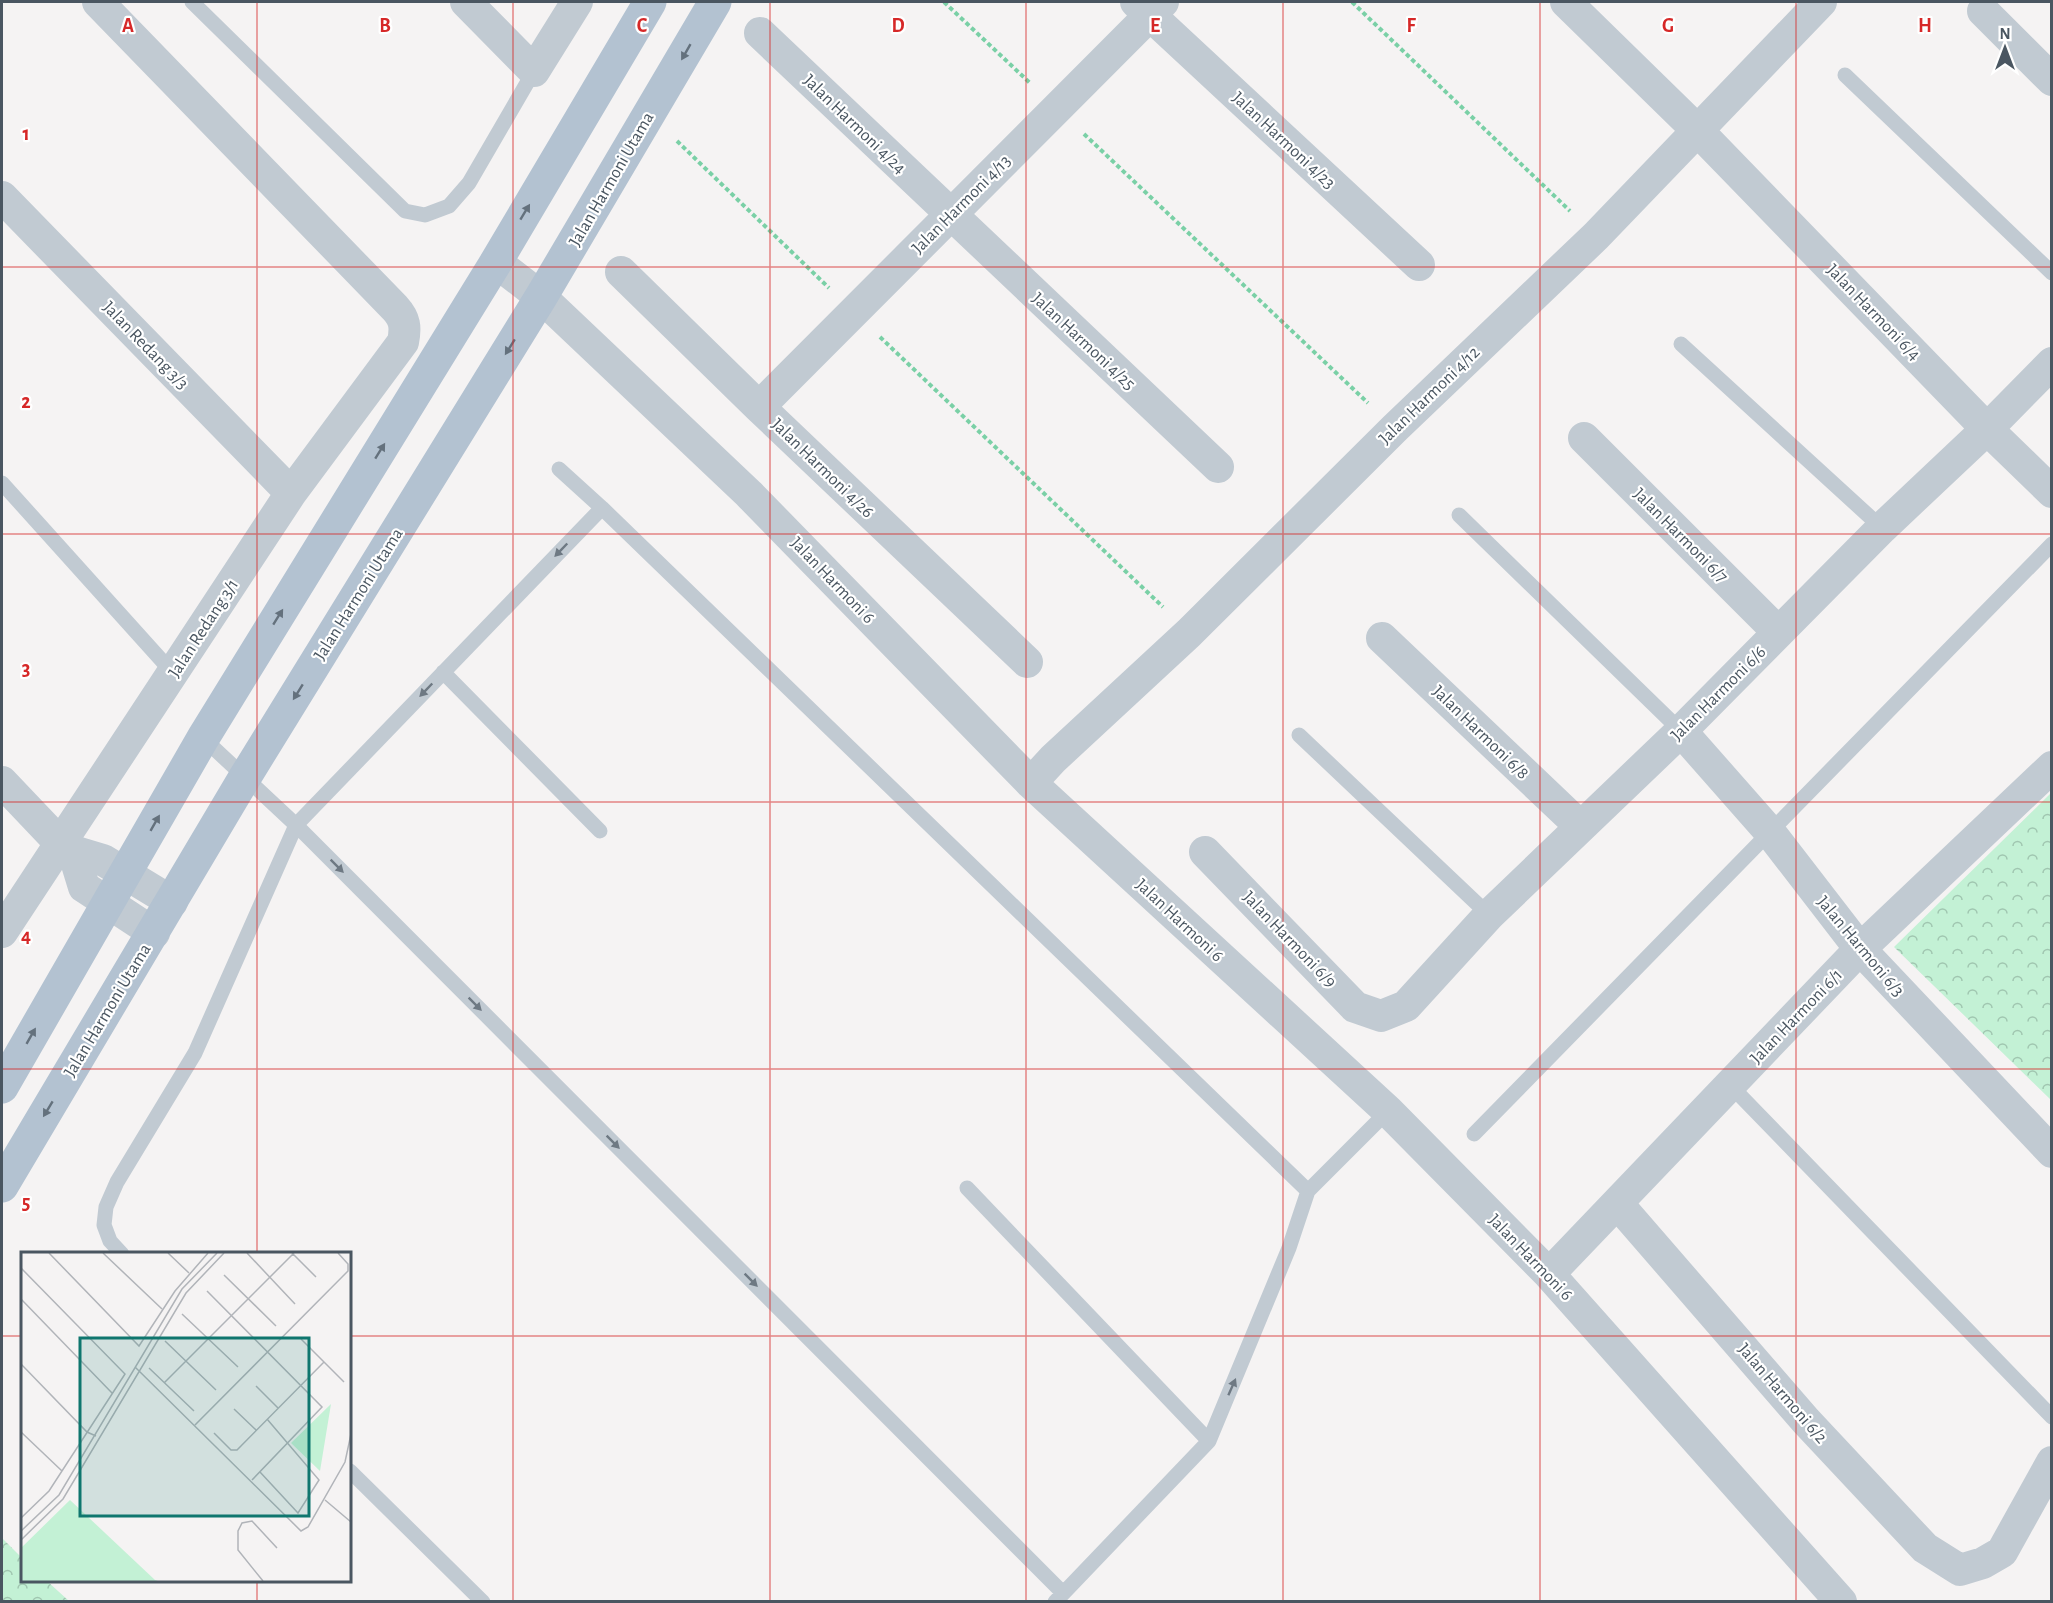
<svg xmlns="http://www.w3.org/2000/svg" width="2053" height="1603" viewBox="0 0 2053 1603" font-family="'Alegreya Sans',sans-serif">
	<defs>
		<pattern id="forest-crowns" width="20" height="18" patternUnits="userSpaceOnUse" patternTransform="scale(1.5)"><rect width="20" height="18" fill="#c3f1d5"/><path d="M2 6a3 3 0 1 1 6 0M12 15a3 3 0 1 1 6 0" fill="none" stroke="#a0c6b0"/></pattern>
	</defs>
	<rect width="100%" height="100%" fill="#f5f3f3"/>
	<path fill="url(#forest-crowns)" d="M2051 793V1100L1894 947Z
		M2 1538 22 1558V1580L47 1581 69 1601H2Z"/>
	<g fill="none" stroke-linecap="round" stroke-linejoin="round">
		<path stroke="#7ad0a6" stroke-width="4" stroke-dasharray="4.5 3" stroke-linecap="butt" d="M944 2 1030 83
			M1352 2 1570 211
			M1084 134 1368 403
			M677 141 829 288
			M880 337 1163 607"/>
		<path stroke="#c1cad2" stroke-width="15" d="M192 2 405 211 425 215 449 206 469 183 534 71
			M1845 75 2052 273
			M1681 344 1882 528
			M559 469 602 508 1308 1191
			M2 483 173 673
			M1459 515 1681 731
			M443 672 600 831
			M1299 735 1489 915
			M203 738 296 825 1063 1593
			M1730 1085 2052 1417
			M1474 1134 2052 544
			M967 1188 1209 1441
			M122 1254 110 1241 104 1225 106 1207 117 1182 195 1053 296 825 602 508
			M350 1471 483 1602
			M1055 1602 1209 1441 1289 1248 1308 1191 1388 1111"/>
		<path stroke="#c1cad2" stroke-width="32" d="M466 2 534 71 577 2
			M1136 2 1419 265
			M1566 2 1698 131 1987 429 2052 492
			M1983 11 2052 80
			M760 33 1218 467
			M2 197 291 493
			M496 262 541 297 749 494 1031 783 1388 1111 1549 1274 1841 1602
			M621 272 759 407 1027 662
			M759 407 1163 2
			M1584 438 1778 632
			M1382 638 1580 826
			M1681 731 1769 831 1860 949 2052 1152
			M2 782 60 843 73 851 103 860 172 902
			M1031 783 1053 759 1189 633 1395 428 1596 236 1821 2
			M73 851 84 887 154 933
			M1205 852 1355 1007 1381 1016 1406 1006 1489 915 1681 731 1882 528 1987 429 2052 363
			M2 932 291 493 403 342C406 327 405 319 395 308L98 2
			M1617 1203 1806 1421 1925 1548 1960 1570 1983 1563 2002 1552 2052 1462
			M1549 1274 1860 949 2052 767"/>
		<path stroke="#b3c2d1" stroke-width="33" d="M2 1087 203 738 496 262 650 2
			M2 1186 245 777 541 297 715 2"/>
	</g>
	<defs><path id="oneway-solid" d="M-6-.8H1V-3.2L6.5 0L1 3.2V.8H-6Z" transform="scale(1.5)"/></defs>
	<g fill="#64717d">
		<use href="#oneway-solid" transform="translate(686 52) rotate(120)"/>
		<use href="#oneway-solid" transform="translate(525 212) rotate(-59)"/>
		<use href="#oneway-solid" transform="translate(510 347) rotate(122)"/>
		<use href="#oneway-solid" transform="translate(380 451) rotate(-58)"/>
		<use href="#oneway-solid" transform="translate(278 617) rotate(-58)"/>
		<use href="#oneway-solid" transform="translate(298 692) rotate(122)"/>
		<use href="#oneway-solid" transform="translate(155 823) rotate(-60)"/>
		<use href="#oneway-solid" transform="translate(31 1036) rotate(-60)"/>
		<use href="#oneway-solid" transform="translate(48 1109) rotate(121)"/>
	</g>
	<g fill="#6e7983">
		<use href="#oneway-solid" transform="translate(561 550) rotate(134)"/>
		<use href="#oneway-solid" transform="translate(426 690) rotate(134)"/>
		<use href="#oneway-solid" transform="translate(337 866) rotate(45)"/>
		<use href="#oneway-solid" transform="translate(475 1004) rotate(45)"/>
		<use href="#oneway-solid" transform="translate(613 1142) rotate(45)"/>
		<use href="#oneway-solid" transform="translate(751 1280) rotate(45)"/>
		<use href="#oneway-solid" transform="translate(1232 1387) rotate(-66)"/>
	</g>
	<path fill="none" stroke="#d62828" stroke-width="1.5" stroke-opacity="0.55" d="M257 2V1254M513 2V1602M770 2V1602M1026 2V1602M1283 2V1602M1540 2V1602M1796 2V1602M2 267H2052M2 534H2052M2 802H2052M2 1069H2052M2 1336H22M350 1336H2052M257 1580V1602"/>
	<g text-anchor="middle" stroke-width="4.5" stroke-linejoin="round" paint-order="stroke">
		<g font-size="18" fill="#4a5661" stroke="#fff">
			<text transform="translate(855 124) rotate(44)" y="6">Jalan Harmoni 4/24</text>
			<text transform="translate(1284 140) rotate(43)" y="6">Jalan Harmoni 4/23</text>
			<text transform="translate(611 179) rotate(-60)" y="6">Jalan Harmoni Utama</text>
			<text transform="translate(961 204) rotate(-45)" y="6">Jalan Harmoni 4/13</text>
			<text transform="translate(1874 312) rotate(46)" y="6">Jalan Harmoni 6/4</text>
			<text transform="translate(1084 341) rotate(43)" y="6">Jalan Harmoni 4/25</text>
			<text transform="translate(146 345) rotate(46)" y="6">Jalan Redang 3/3</text>
			<text transform="translate(1429 395) rotate(-44)" y="6">Jalan Harmoni 4/12</text>
			<text transform="translate(823 468) rotate(44)" y="6">Jalan Harmoni 4/26</text>
			<text transform="translate(1681 535) rotate(45)" y="6">Jalan Harmoni 6/7</text>
			<text transform="translate(833 580) rotate(46)" y="6">Jalan Harmoni 6</text>
			<text transform="translate(358 594) rotate(-58)" y="6">Jalan Harmoni Utama</text>
			<text transform="translate(203 628) rotate(-57)" y="6">Jalan Redang 3/1</text>
			<text transform="translate(1718 693) rotate(-45)" y="6">Jalan Harmoni 6/6</text>
			<text transform="translate(1481 732) rotate(44)" y="6">Jalan Harmoni 6/8</text>
			<text transform="translate(1180 920) rotate(43)" y="6">Jalan Harmoni 6</text>
			<text transform="translate(1290 939) rotate(46)" y="6">Jalan Harmoni 6/9</text>
			<text transform="translate(1861 946) rotate(50)" y="6">Jalan Harmoni 6/3</text>
			<text transform="translate(107 1010) rotate(-59)" y="6">Jalan Harmoni Utama</text>
			<text transform="translate(1796 1016) rotate(-46)" y="6">Jalan Harmoni 6/1</text>
			<text transform="translate(1531 1257) rotate(46)" y="6">Jalan Harmoni 6</text>
			<text transform="translate(1783 1393) rotate(49)" y="6">Jalan Harmoni 6/2</text>
		</g>
	</g>
	<g transform="translate(21 1252)">
		<rect width="330" height="330" fill="#f5f3f3"/>
		<path d="M310 152 299 219 270 191ZM49 248 134 328 137 329H0V296Z" fill="#c3f1d5"/>
		<path fill="none" stroke="#b1b4b9" stroke-width="1.5" d="M28 1 118 94 154 39 187 1M82 1 141 57M147 1 168 21M226 1 274 52M271 1 295 25M0 16 104 122 28 239 0 266M203 23 255 74M186 39 301 155 231 228M0 47 91 141M161 62 217 115M280 87 323 130M144 89 195 138M0 112 66 180 75 184M114 115 280 279 287 275 324 210 330 182M128 116 173 159M143 131 273 1M235 134 257 156M213 157 235 178M174 173 327 19V12L317 1M0 180 41 219M193 181 210 198H216L303 110M239 220 277 261 298 228 246 167M304 248 330 270M0 279 38 243 161 37 196 1M0 288 42 247 165 41 203 1M242 329 217 298V279L221 271 231 269 256 296"/>
		<path fill="#0f766e" fill-opacity="0.15" stroke="#0f766e" stroke-width="3" d="M59 86H288V264H59Z"/>
		<rect width="330" height="330" fill="none" stroke="#4a5661" stroke-width="3"/>
	</g>
	<g font-size="20" text-anchor="middle" font-weight="bold" fill="#d62828" stroke="#fff" stroke-width="4.5" stroke-linejoin="round" paint-order="stroke">
		<text x="128" y="32">A</text>
		<text x="385" y="32">B</text>
		<text x="642" y="32">C</text>
		<text x="898" y="32">D</text>
		<text x="1155" y="32">E</text>
		<text x="1411" y="32">F</text>
		<text x="1668" y="32">G</text>
		<text x="1925" y="32">H</text>
		<text x="26" y="140">1</text>
		<text x="26" y="408">2</text>
		<text x="26" y="675">3</text>
		<text x="26" y="942">4</text>
		<text x="26" y="1209">5</text>
	</g>
	<rect width="2053" height="1603" fill="none" stroke="#4a5661" stroke-width="6"/>
	<g transform="translate(2005 48)" stroke="#ffffff" stroke-width="4.5" paint-order="stroke">
	<path d="M0-4.5L10 22L0 15L-10 22Z" fill="#4a5661"/>
	<text y="-9" font-size="16" font-weight="bold" text-anchor="middle" fill="#4a5661">N</text>
	</g>
</svg>
